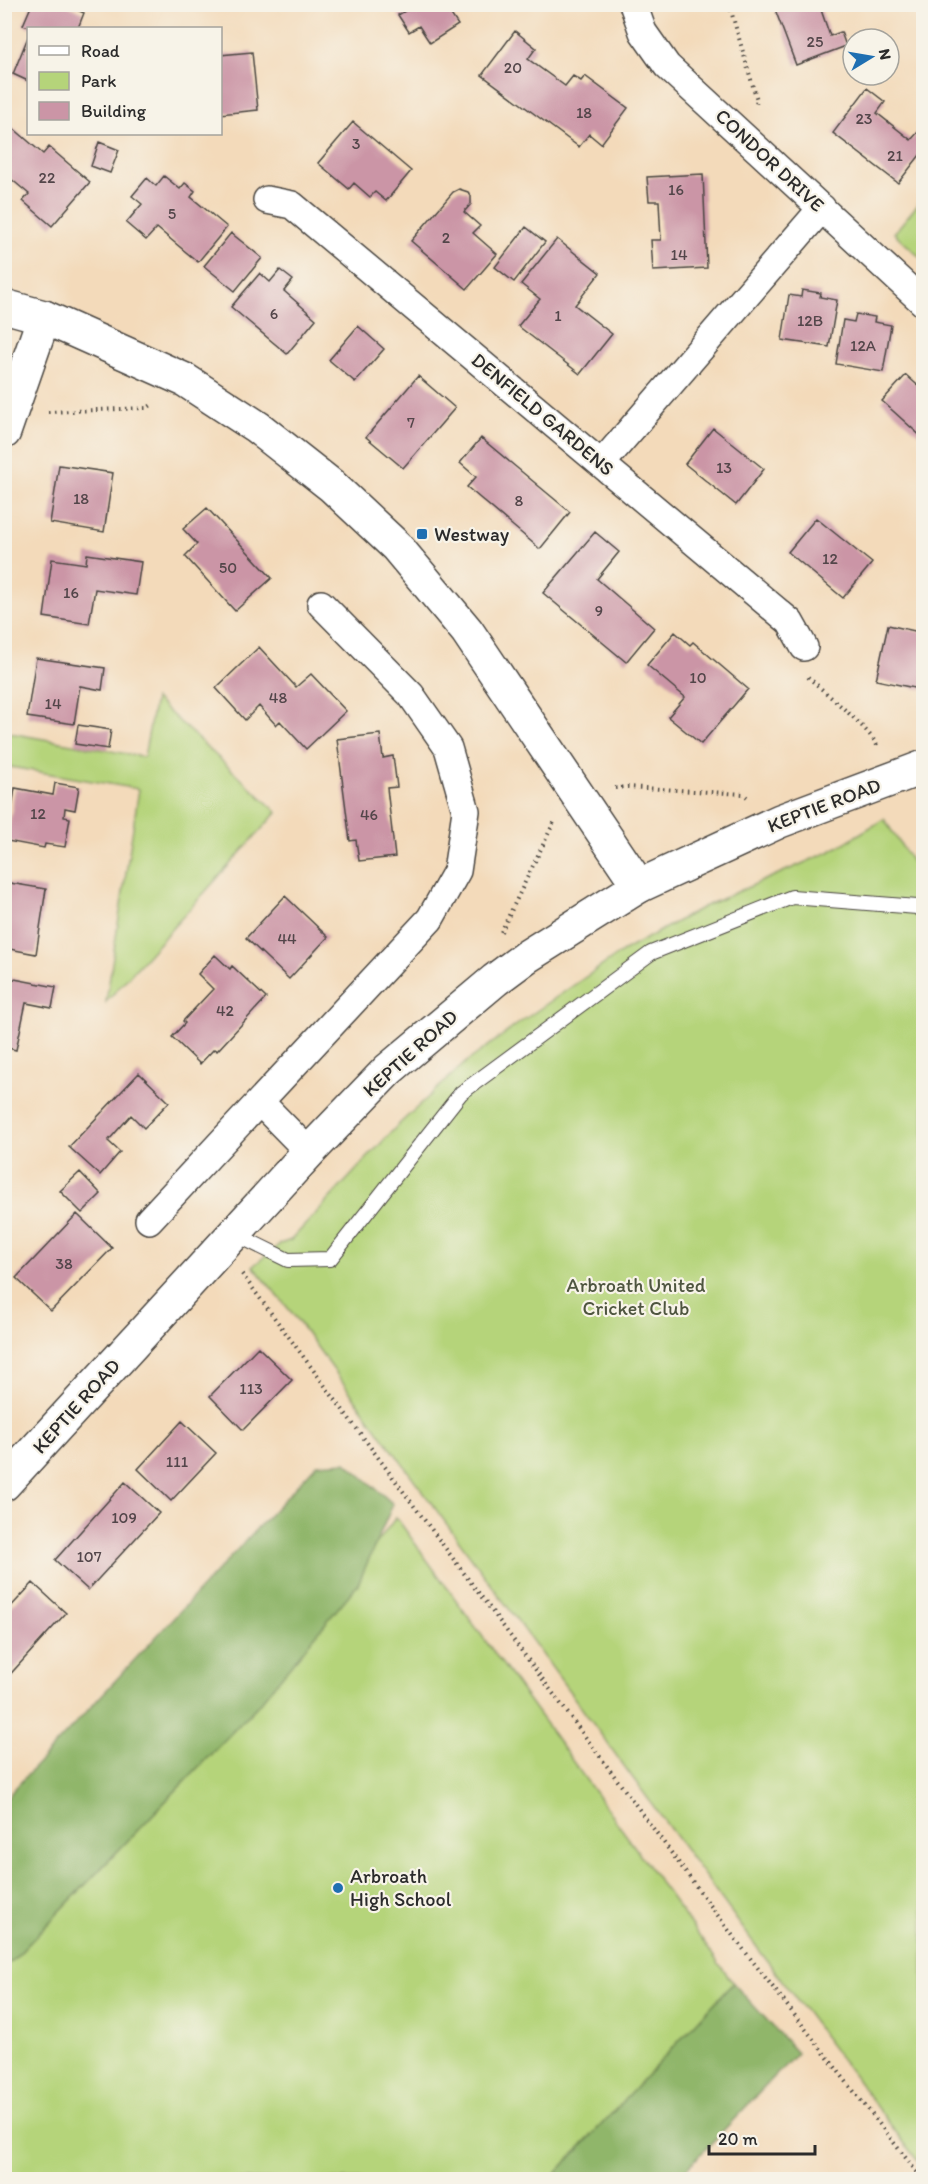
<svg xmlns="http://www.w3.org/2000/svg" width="928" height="2184" viewBox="0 0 928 2184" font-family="Itim,sans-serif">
	<rect width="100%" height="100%" fill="#f7f3e8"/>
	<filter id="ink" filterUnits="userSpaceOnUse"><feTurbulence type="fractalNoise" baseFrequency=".0167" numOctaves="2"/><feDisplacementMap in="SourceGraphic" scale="12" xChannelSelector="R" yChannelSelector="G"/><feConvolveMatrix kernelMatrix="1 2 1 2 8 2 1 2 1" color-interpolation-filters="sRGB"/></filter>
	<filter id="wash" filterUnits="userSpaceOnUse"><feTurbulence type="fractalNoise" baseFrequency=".008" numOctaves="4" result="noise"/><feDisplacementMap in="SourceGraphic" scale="24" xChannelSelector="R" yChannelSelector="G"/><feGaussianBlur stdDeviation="1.35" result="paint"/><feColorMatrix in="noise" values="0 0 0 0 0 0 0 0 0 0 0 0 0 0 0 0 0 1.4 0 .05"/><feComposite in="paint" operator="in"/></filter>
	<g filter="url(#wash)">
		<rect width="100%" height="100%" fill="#f3daba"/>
		<path fill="#b5d47a" stroke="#708052" stroke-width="1.5" d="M923 198V260L894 233Z
			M155 699 277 812 106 1002 139 789 5 766 4 732 144 757Z
			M884 819 924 880 923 2168 756 1946 292 1313 253 1266 280 1244 291 1240 397 1126 465 1063 522 1021 622 952 703 907 831 851Z
			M396 1517 733 1983 551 2179 5 2180 4 1964 11 1962 258 1705Z"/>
		<path fill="#90b66a" stroke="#5e704a" stroke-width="1.5" d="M346 1462 393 1504 358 1584 258 1705 11 1962 5 1964V1799L317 1464Z
			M733 1983 797 2053 677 2179H551Z"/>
		<g id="blocks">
			<path fill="#cb95a6" d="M32 4H64L84 13 78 28H32L23 25Z
				M400 4H444L458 25 430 43 419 26 409 32 398 15 405 11Z
				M773 4H819L830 36 841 32 846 46 796 65Z
				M515 31 536 48 528 59 565 86 573 76 581 81 585 76 628 108 601 144 589 134 579 147 482 75Z
				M28 37V81L13 74Z
				M252 52 258 110 220 114V55Z
				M867 88 885 102 877 113 911 140 919 131 924 135V150L898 183 833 133Z
				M4 120 43 154 49 147 90 182 52 226 23 201 29 194 4 173Z
				M353 122 411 171 386 201 375 192 370 197 354 183 349 189 318 163Z
				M99 142 119 150 110 173 91 166Z
				M703 174 707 268 653 271 651 240H661L659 201H649L647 177Z
				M164 176 180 189 185 183 195 191 191 197 227 227 198 262 157 228 146 240 126 223 142 204 132 196 147 178 156 186Z
				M459 189 468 192 471 196V204L464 212 480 226 473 233 497 254 467 289 411 241 453 192Z
				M526 227 545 242 514 282 495 267Z
				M231 233 262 258 235 291 204 266Z
				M557 239 600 273 575 305 612 334 580 374 518 326 540 299 521 284Z
				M280 270 293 280 284 291 316 319 287 354 231 307 260 273 270 282Z
				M802 290 821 293 820 297 837 300 829 347 782 340 789 295 801 297Z
				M856 314 875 317 874 322 891 325 883 372 836 364 843 320 854 322Z
				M358 326 384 349 355 382 329 360Z
				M906 375 924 391V439L882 401Z
				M418 376 455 408 403 468 366 437Z
				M713 428 764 469 736 505 685 464Z
				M481 438 570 512 540 549 467 487 476 477 460 463Z
				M59 465 113 473 104 532 50 523Z
				M207 508 272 578 235 611 185 556 197 544 183 529Z
				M816 518 872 563 843 598 788 552Z
				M595 532 619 552 597 579 654 628 626 662 543 593Z
				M87 554 141 562 136 595 95 589 89 624 44 617 52 559 86 564Z
				M888 625 924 633V690L876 680Z
				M675 632 690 645 693 642 748 689 701 744 668 717 685 697 647 665Z
				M259 647 296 687 311 674 346 711 306 749 280 721 276 725 259 706 245 720 216 688Z
				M36 658 105 668 102 690 80 686 74 724 27 717Z
				M78 725 111 730 108 749 75 744Z
				M380 734 383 758 393 756 397 787 387 788 395 857 359 861 356 840 350 841 337 739Z
				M55 783 79 787 75 810 65 808 64 817 70 818 65 847 45 844 44 848 7 841 15 788 53 795Z
				M4 882 46 889 36 954 4 948Z
				M285 896 328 937 289 979 246 938Z
				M215 955 230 969 232 966 266 998 217 1051 214 1049 200 1064 172 1037 185 1023 183 1021 213 989 198 974Z
				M4 977 56 987 52 1008 26 1003 16 1050 4 1047Z
				M139 1073 169 1102 144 1128 131 1115 108 1141 120 1152 100 1175 69 1147Z
				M80 1172 101 1194 82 1213 60 1191Z
				M77 1214 112 1248 51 1311 16 1278Z
				M258 1347 292 1380 243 1430 210 1396Z
				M182 1421 216 1453 171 1501 138 1469Z
				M125 1482 159 1513 88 1590 55 1560Z
				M33 1583 66 1613 4 1681V1614Z"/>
		</g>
	</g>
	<g filter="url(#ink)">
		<use href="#blocks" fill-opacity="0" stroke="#494540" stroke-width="1.5"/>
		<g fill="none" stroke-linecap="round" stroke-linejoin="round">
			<defs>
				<path id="service" d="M235 1234 288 1260 330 1259 461 1093 651 953 792 897 917 907 924 911"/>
				<path id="minor" d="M633 4 643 32 667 66 924 303
					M267 200 292 205 790 622 804 647
					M602 463 822 208
					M260 1102 309 1152
					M149 1220 430 919 457 871 466 811 448 748 411 695 321 604"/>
				<path id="tertiary" d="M4 432 44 317"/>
				<path id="secondary" d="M4 1484 309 1152 388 1070 495 980 526 957 639 886"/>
				<path id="primary" d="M4 306 44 317 185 380 257 427 332 486 396 546 467 631 639 886 780 821 924 767"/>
			</defs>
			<use href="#service" stroke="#494540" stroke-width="16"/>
			<use href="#minor" stroke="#494540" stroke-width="30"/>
			<use href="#tertiary" stroke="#494540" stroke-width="36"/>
			<use href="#secondary" stroke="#494540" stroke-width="36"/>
			<use href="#primary" stroke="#494540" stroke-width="36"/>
			<path stroke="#494540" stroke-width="4" stroke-dasharray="1.5 4.5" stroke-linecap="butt" d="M729 4 757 100 756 104
				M4 263 9 274
				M48 412 147 408 153 404
				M808 677C822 690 874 732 878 748
				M615 788 628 787 743 794 747 797
				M501 932 554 822
				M242 1274 733 1936 923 2180"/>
			<use href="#service" stroke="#fff" stroke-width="14"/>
			<use href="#minor" stroke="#fff" stroke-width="27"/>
			<use href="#tertiary" stroke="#fff" stroke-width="33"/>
			<use href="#secondary" stroke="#fff" stroke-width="33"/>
			<use href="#primary" stroke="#fff" stroke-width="33"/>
		</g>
	</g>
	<g fill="#1f6fb2" stroke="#f7f3e8" stroke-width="2">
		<rect x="416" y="528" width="12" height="12" rx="3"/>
		<circle cx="338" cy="1888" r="6"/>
	</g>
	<g text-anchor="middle" stroke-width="4.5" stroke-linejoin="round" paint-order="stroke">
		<g font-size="16" fill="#53464a">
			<text x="815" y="47">25</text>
			<text x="513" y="73">20</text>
			<text x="584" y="118">18</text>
			<text x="864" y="124">23</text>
			<text x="356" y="149">3</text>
			<text x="895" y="161">21</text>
			<text x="47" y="183">22</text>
			<text x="676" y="195">16</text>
			<text x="172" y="219">5</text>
			<text x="446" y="243">2</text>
			<text x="679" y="260">14</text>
			<text x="274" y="319">6</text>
			<text x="558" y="321">1</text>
			<text x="810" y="326">12B</text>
			<text x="863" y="351">12A</text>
			<text x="411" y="428">7</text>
			<text x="724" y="473">13</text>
			<text x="81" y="504">18</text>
			<text x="519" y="506">8</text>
			<text x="830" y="564">12</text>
			<text x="228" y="573">50</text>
			<text x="71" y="598">16</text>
			<text x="599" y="616">9</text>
			<text x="698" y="683">10</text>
			<text x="278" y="703">48</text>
			<text x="53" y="709">14</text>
			<text x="38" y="819">12</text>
			<text x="369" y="820">46</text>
			<text x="287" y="944">44</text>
			<text x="225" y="1016">42</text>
			<text x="64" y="1269">38</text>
			<text x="251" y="1394">113</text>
			<text x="177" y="1467">111</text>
			<text x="124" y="1523">109</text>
			<text x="89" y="1562">107</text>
		</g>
		<g font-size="20" fill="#2b2b2b" stroke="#f7f3e8">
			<text transform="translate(770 160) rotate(43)" y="7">CONDOR DRIVE</text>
			<text transform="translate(543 414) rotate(40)" y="7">DENFIELD GARDENS</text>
			<text transform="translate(824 805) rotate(-21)" y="7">KEPTIE ROAD</text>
			<text transform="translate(410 1053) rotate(-42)" y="7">KEPTIE ROAD</text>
			<text transform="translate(76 1406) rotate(-48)" y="7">KEPTIE ROAD</text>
		</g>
		<g font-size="20" fill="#2b2b2b" stroke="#f7f3e8" text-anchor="start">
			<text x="434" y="541">Westway</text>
			<text x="350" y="1883">Arbroath<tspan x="350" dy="23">High School</tspan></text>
		</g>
		<g font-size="20" fill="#4e553f" stroke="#f7f3e8">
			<text x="636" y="1292">Arbroath United<tspan x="636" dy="23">Cricket Club</tspan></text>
		</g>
	</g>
	<rect width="928" height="2184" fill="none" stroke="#f7f3e8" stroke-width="24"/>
	<rect x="27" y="27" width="195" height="108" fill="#f7f3e8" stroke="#a5a39c" stroke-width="1.5"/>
	<rect x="39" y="46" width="30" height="9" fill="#ffffff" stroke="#a5a39c" stroke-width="1.5"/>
	<text x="81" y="57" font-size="18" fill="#2b2b2b">Road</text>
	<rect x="39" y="72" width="30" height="18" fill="#b5d47a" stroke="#a5a39c" stroke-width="1.5"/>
	<text x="81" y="87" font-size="18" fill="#2b2b2b">Park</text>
	<rect x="39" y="102" width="30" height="18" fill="#cb95a6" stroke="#a5a39c" stroke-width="1.5"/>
	<text x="81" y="117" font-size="18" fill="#2b2b2b">Building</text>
	<g transform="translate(871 57) rotate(79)"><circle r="28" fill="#f7f3e8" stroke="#a5a39c" stroke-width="1.5"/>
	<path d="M0-4.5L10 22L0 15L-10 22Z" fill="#1f6fb2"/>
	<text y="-9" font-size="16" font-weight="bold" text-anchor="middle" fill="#2b2b2b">N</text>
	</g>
	<path d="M709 2145v9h106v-9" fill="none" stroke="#2b2b2b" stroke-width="3"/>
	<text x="718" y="2145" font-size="18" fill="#2b2b2b" stroke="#f7f3e8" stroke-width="4.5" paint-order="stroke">20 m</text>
</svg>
